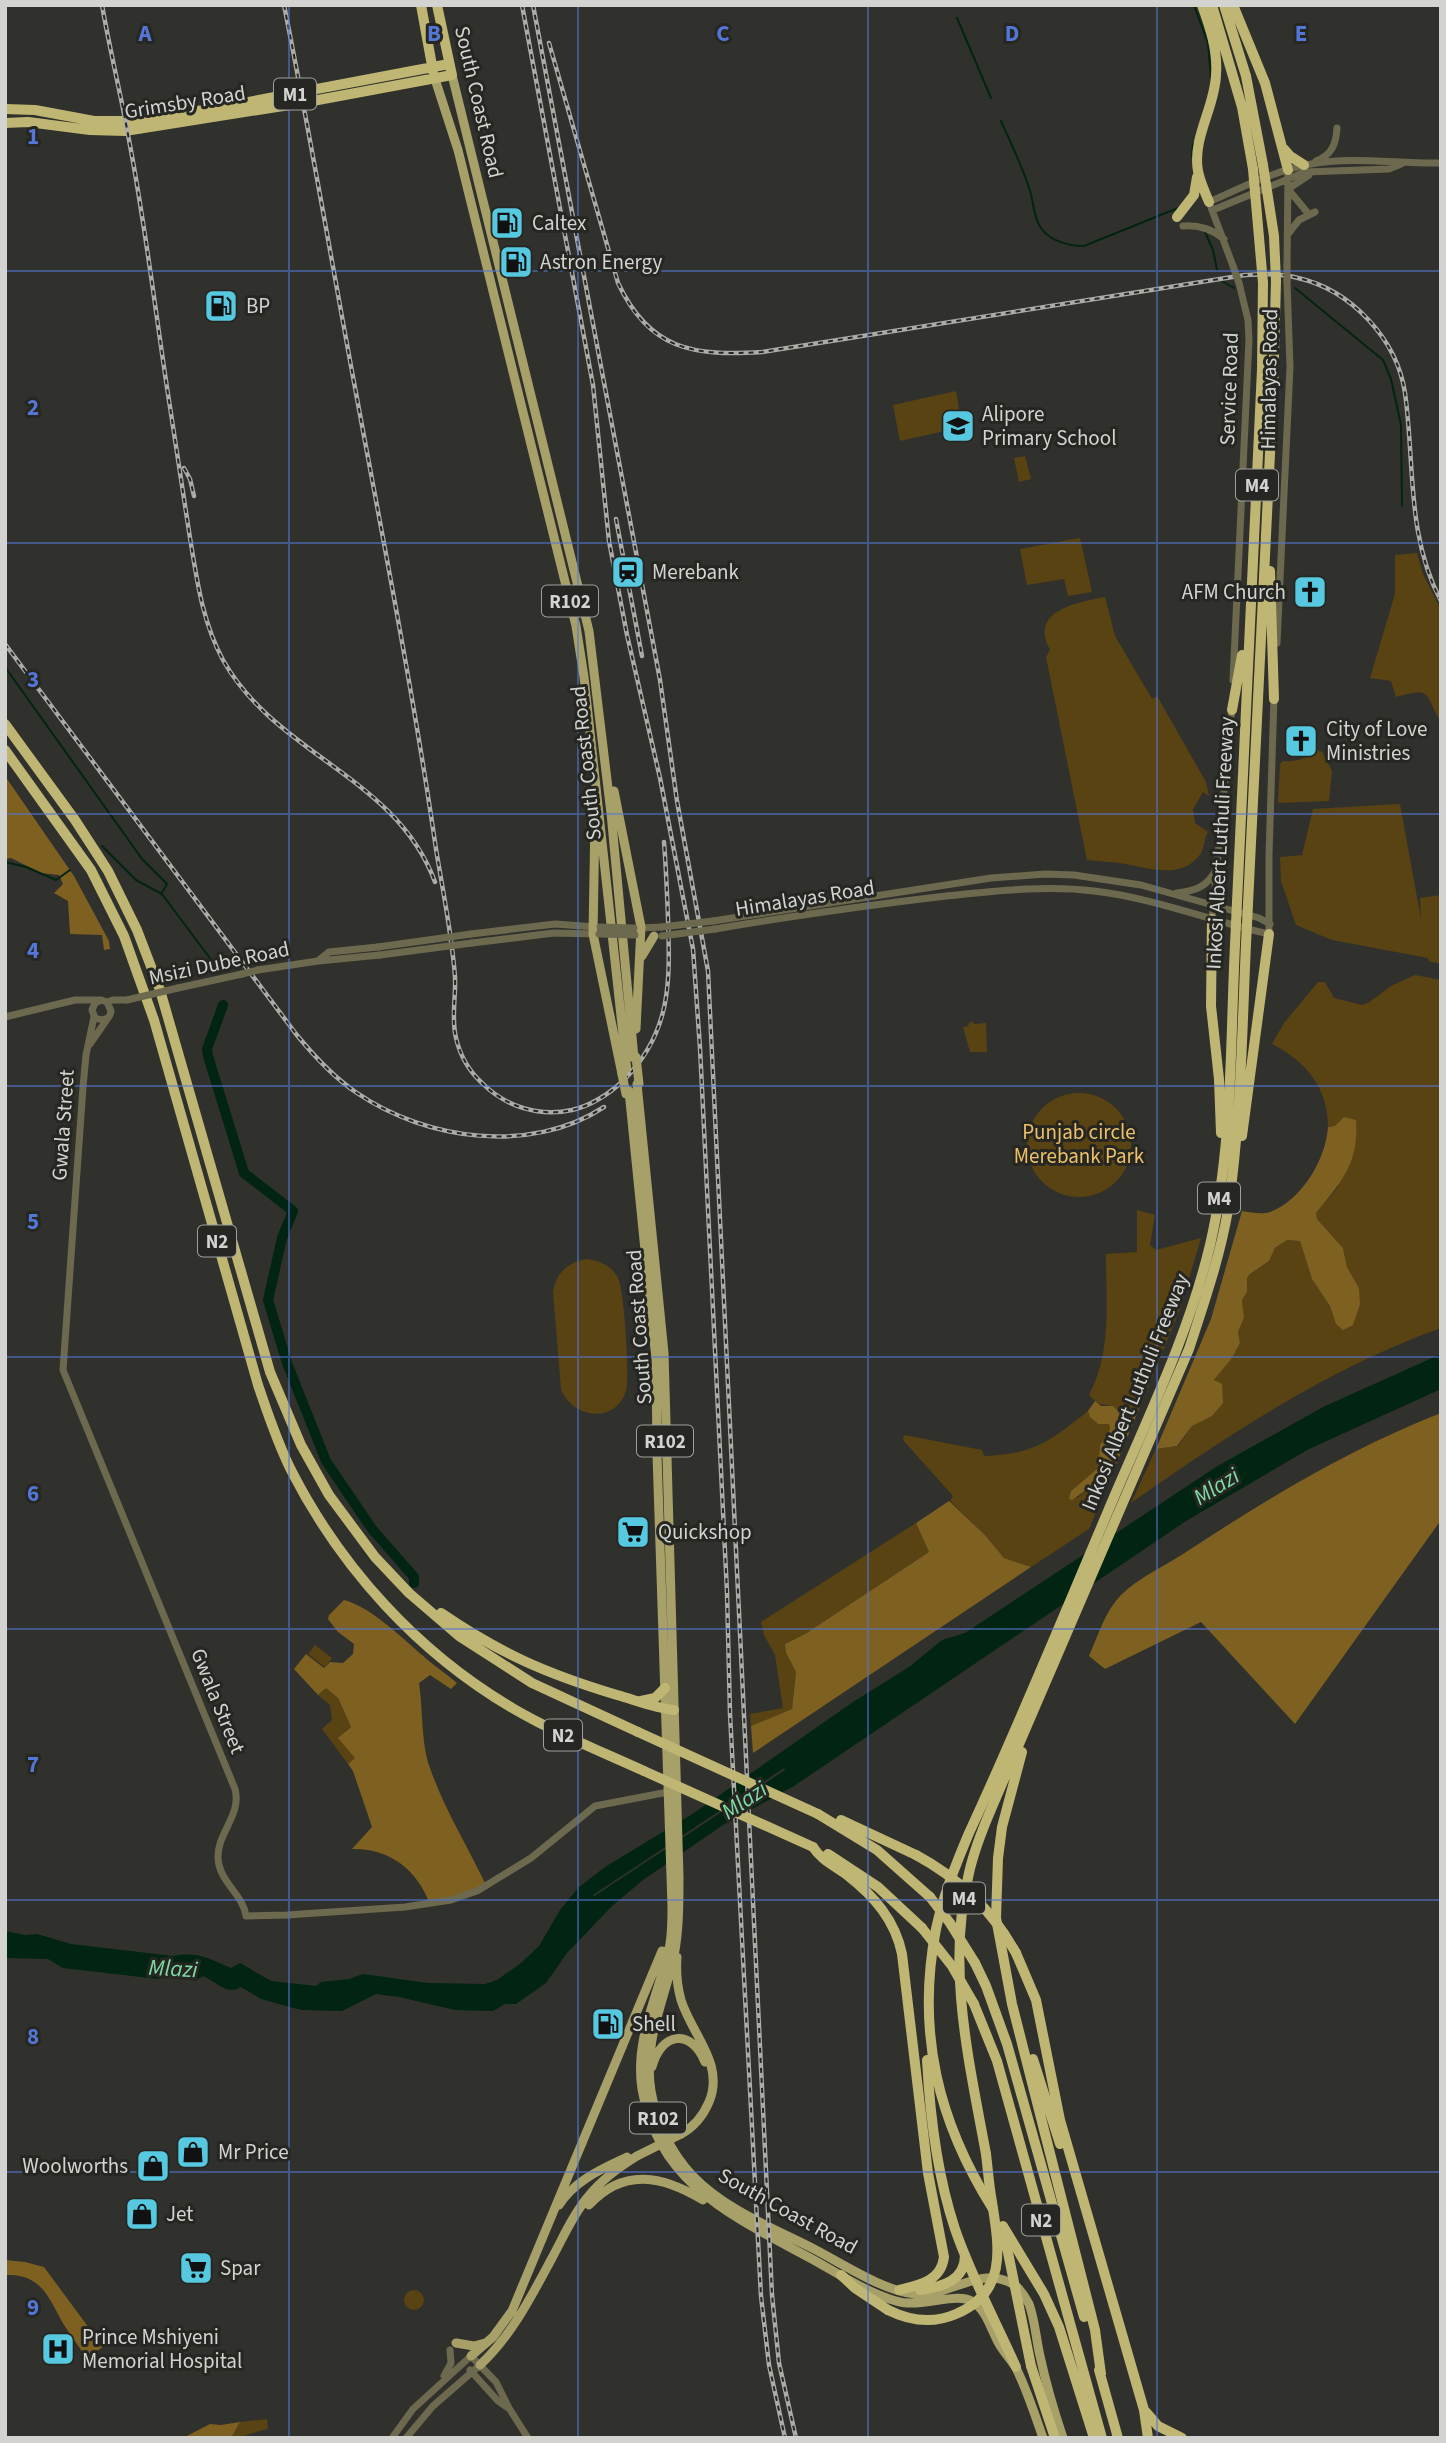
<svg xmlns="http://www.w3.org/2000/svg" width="1446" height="2443" viewBox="0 0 1446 2443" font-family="'Source Sans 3',sans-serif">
	<rect width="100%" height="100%" fill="#30312c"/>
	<path fill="#594313" d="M956 391 962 427 900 441 893 405Z
		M1025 456 1031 479 1019 482 1014 458Z
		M1080 538 1092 592 1068 596 1064 579 1027 585 1020 549Z
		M1417 553 1423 574 1441 610V722C1424 695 1434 686 1396 697L1391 681 1370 678 1395 594V555Z
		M1105 597 1115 636 1152 699 1157 696 1206 782 1209 796 1203 792 1193 809 1195 823 1208 832C1203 840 1205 850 1198 857 1179 880 1144 867 1120 863 1109 862 1098 861 1087 860L1046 657 1050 650C1028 610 1079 602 1105 597Z
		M1317 750 1322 752 1332 771 1329 801 1278 803 1280 764 1283 761C1297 762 1306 759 1317 750Z
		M1400 804 1421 919 1420 898 1441 895V964L1429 961 1428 958 1332 940 1296 925 1281 881 1280 857 1302 855 1313 809Z
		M1415 975 1441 980V1328C1329 1368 1228 1435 1131 1503L1156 1449 1178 1446 1192 1426 1211 1416 1214 1380 1232 1358 1240 1343 1238 1332 1244 1318 1242 1300 1247 1292V1278L1250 1274 1269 1261 1275 1248 1287 1240 1300 1241 1312 1279 1330 1306 1336 1324 1359 1288 1347 1267 1343 1248 1317 1219 1316 1213 1338 1187 1335 1126 1328 1127C1328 1088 1306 1061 1272 1044L1284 1023 1318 982H1325L1334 998 1362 1005 1368 1003 1391 986Z
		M972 1021 974 1024 986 1023 987 1052H970L963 1027 969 1026 968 1024Z
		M1027 1145a52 52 0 1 1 104 0a52 52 0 1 1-104 0Z
		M1137 1210 1155 1215 1150 1245 1156 1250 1201 1238 1180 1309 1139 1409 1119 1413 1113 1406 1098 1404 1089 1395C1112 1351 1106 1302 1106 1254L1137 1252Z
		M587 1259C600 1261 611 1265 618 1278 624 1289 630 1379 626 1391 615 1425 572 1418 561 1389L553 1292C556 1273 568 1262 587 1259Z
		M1088 1411 1096 1423 1109 1424 1110 1429 1100 1445 1098 1468 1071 1491 1077 1498 1102 1479H1110L1089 1529 1031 1567 1004 1558 985 1535 950 1501 953 1496 903 1440 904 1435 982 1450 984 1456C1035 1454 1050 1441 1088 1411Z
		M916 1523 929 1552 805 1634 785 1644 786 1653 796 1672 792 1709 751 1726 750 1714 783 1708 775 1655 764 1635 761 1622Z
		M315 1645 332 1658 325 1667 308 1654Z
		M326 1688 338 1698 351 1727 345 1731 355 1758 348 1764 322 1729 332 1720 330 1705 318 1695Z
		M404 2300a10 10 0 1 1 20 0a10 10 0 1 1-20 0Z
		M267 2419 268 2429C255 2431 244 2438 231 2438L240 2422Z"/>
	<path fill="#7e6021" d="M5 776 74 876 109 941 110 949 104 950 102 935 70 934 68 901 54 893 63 884 59 875 41 873 11 858 5 859Z
		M1344 1117 1356 1120C1359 1163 1342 1181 1316 1213L1317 1219 1343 1248 1347 1267 1359 1288 1360 1304 1353 1325 1343 1330 1336 1324 1330 1306 1312 1279 1300 1241 1287 1240 1275 1248 1269 1261 1250 1274 1247 1278V1292L1242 1300 1244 1318 1238 1332 1240 1343 1232 1358 1214 1380 1222 1384 1223 1403 1212 1416 1192 1426 1177 1446 1156 1449 1211 1319 1242 1211C1251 1212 1261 1215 1270 1212 1302 1200 1326 1159 1328 1127L1335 1126Z
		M1095 1401 1101 1406H1113L1120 1413 1139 1409 1110 1479H1102L1072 1500 1069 1499 1071 1491 1098 1468 1100 1445 1110 1429 1109 1424H1098L1090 1417 1088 1411Z
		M1441 1413V1520L1295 1724 1201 1622 1105 1669 1089 1656C1098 1636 1105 1611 1121 1595 1138 1578 1163 1567 1183 1554 1265 1500 1349 1449 1441 1413Z
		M949 1501 985 1535 1004 1558 1031 1567 753 1753 751 1726 792 1709 796 1672 786 1653 785 1644 805 1634 929 1552 916 1523Z
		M344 1600C371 1607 401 1637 422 1655 433 1665 445 1673 457 1683L451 1689 430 1675 419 1683C423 1709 421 1744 430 1768 444 1809 468 1847 486 1885L430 1904C417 1870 390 1848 352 1849L372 1827 353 1771 348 1764 355 1758 338 1738 351 1727 338 1698 326 1688 318 1695 294 1669 306 1654 324 1668 330 1662 343 1663 353 1654 354 1644 338 1632 328 1619 329 1615Z
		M5 2260 25 2262 44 2267 103 2347 86 2358C79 2346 71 2336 64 2325 49 2299 42 2273 5 2275Z
		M240 2422 231 2438H183L210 2424 221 2425Z"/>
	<path fill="#012413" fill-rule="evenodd" d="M1441 1354V1389L1309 1449 1186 1521 794 1786 723 1825 643 1880 612 1906 567 1953 546 1983 516 2004H505L493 2011 455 2010 399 1997 376 1994 342 2011 301 2010 261 1999 241 1987C227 1996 215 1981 203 1976L194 1981 186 1973 158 1979 63 1968 48 1959 5 1958V1931L25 1935 37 1934 71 1944 173 1956C198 1951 210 1959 231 1968L240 1963 271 1981 316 1986 321 1982 349 1979 363 1974 428 1983 485 1984 497 1980 521 1963 539 1946 560 1910 578 1888 605 1867 694 1813 853 1702 909 1667 942 1640 965 1633 1216 1467 1323 1407ZM784 1768 785 1770 593 1897V1895Z"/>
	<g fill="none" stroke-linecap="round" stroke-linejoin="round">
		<path stroke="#012413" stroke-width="2" d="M1194 5 1208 43 1211 78
			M957 18 991 98
			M1001 121C1011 144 1023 167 1030 191 1034 203 1033 217 1041 228 1050 241 1068 246 1084 246L1178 208
			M1192 156 1193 144
			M1205 232 1213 250 1217 270
			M1222 281 1234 288
			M1295 288 1383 360 1391 379 1401 425 1402 506
			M5 667 142 859 167 884 161 894
			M102 846 136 880 162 894 212 961
			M5 862 26 867 56 880 70 870"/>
		<path stroke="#012413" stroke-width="10" d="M223 1005 207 1049 208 1056 244 1173 293 1211 282 1238 268 1300 287 1363 326 1461 372 1529 414 1577V1583"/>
		<path stroke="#6d694f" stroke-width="7" d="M1316 161C1332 155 1336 144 1337 128
			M1213 210 1305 172 1389 169 1401 164
			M1307 212 1288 189 1309 175
			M1183 226C1200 225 1211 229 1224 239
			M1288 234 1299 220 1315 212
			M1233 266 1209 202C1241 188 1276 170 1311 164 1353 156 1398 164 1441 163
			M1287 266 1288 174
			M1277 643 1290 367 1287 281
			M1233 680 1249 340 1248 320 1239 283
			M1177 893C1195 891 1207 887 1216 870
			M1212 919 1232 706
			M713 921 991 878 1045 874 1074 875 1141 885 1259 918 1270 924
			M639 928 662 927
			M715 929C792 916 869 905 946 896 996 891 1045 885 1094 891 1154 898 1211 921 1269 934V855L1274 697
			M471 934 555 924 596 927
			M472 943 554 933 597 934
			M319 960 329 952 378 947
			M258 970 318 961 380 955
			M178 988 242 974
			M107 1002 113 1000H127
			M5 1017 75 1000H100
			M94 1017 86 1055 83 1087 63 1370 235 1789C242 1815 217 1833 218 1858 219 1882 243 1894 246 1916L287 1915 405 1907 451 1900 477 1891 531 1858 595 1806 668 1792
			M90 1044 110 1015 111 1011 107 1002 101 1000 95 1003 92 1010 95 1018 102 1020 108 1018
			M470 2370 498 2401 508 2408
			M444 2376 451 2363 450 2350
			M392 2438 413 2409 471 2356 496 2382 509 2408 528 2438
			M406 2438 433 2406 480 2365"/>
		<path stroke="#a8a069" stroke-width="9" d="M452 75 589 631 611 813 634 1058
			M435 79 458 150 576 626 584 677 627 1071
			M614 791 641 927 636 1029
			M595 818 593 934 622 1074
			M642 956 654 936
			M637 1084 664 1353 679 1877C679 1904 679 1930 674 1956 664 2002 643 2042 651 2091 656 2121 671 2153 692 2175 724 2209 773 2228 814 2249 843 2264 883 2291 915 2294 950 2297 985 2262 1017 2287 1022 2292 1026 2298 1029 2304 1035 2320 1036 2339 1040 2356 1046 2384 1054 2411 1063 2438
			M629 1091 656 1359 657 1455 672 1906C672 1919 672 1931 670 1944 660 1992 634 2038 642 2089 658 2184 734 2217 810 2258 836 2272 867 2293 896 2301 920 2309 957 2291 973 2302 986 2310 991 2329 998 2342 1003 2352 1011 2359 1016 2368 1027 2390 1035 2415 1043 2438
			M677 1957C676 1971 677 1986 681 2000 692 2035 725 2064 709 2102 703 2116 694 2127 681 2134
			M652 2067C661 2032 691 2028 705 2062
			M559 2205C575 2180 602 2169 627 2157
			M589 2205C624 2167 663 2176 703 2200
			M456 2343 474 2346 485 2343
			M471 2356 493 2337 512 2311 662 1951
			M480 2365C512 2335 531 2297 552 2258 563 2238 572 2216 587 2198 601 2180 618 2168 637 2156"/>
		<path stroke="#bfb673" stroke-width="10" d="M421 5 433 71
			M1202 5C1210 27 1218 51 1216 75 1215 107 1192 138 1198 171 1200 182 1205 192 1209 202
			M1212 5 1242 107 1253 169
			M1224 5 1246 76 1263 165
			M1233 5 1265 83 1288 170
			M5 109 35 110 94 121H125L211 109 449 64
			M5 123 28 122 90 130 125 131 302 103 452 75 437 5
			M1284 149 1290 156 1304 165
			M1177 217 1194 195 1197 177
			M1270 571 1274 699
			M1232 710 1242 655
			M5 724 75 820 108 871 137 930 160 990 270 1372 301 1445 329 1495 375 1557 409 1593 459 1636 532 1683 638 1732
			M5 750 91 870 124 936 154 1020 258 1385C268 1414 277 1442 291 1470 341 1568 418 1653 514 1709 555 1733 600 1751 644 1771
			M1237 902 1262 369 1263 283
			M1248 904 1273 392 1276 281
			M1212 919 1211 1006 1219 1079 1221 1133
			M1242 1136 1269 934
			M441 1613C501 1654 547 1674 617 1695 635 1700 655 1708 674 1710
			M641 1701 655 1698 665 1688
			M1022 1752 1002 1827 998 1858 996 1918 1012 2004 1095 2330 1101 2374
			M818 1814 877 1850 930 1897
			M841 1820 916 1855
			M813 1847C821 1860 835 1866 847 1875 874 1896 895 1920 902 1954L928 2173 944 2257C941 2281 920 2285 899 2290
			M828 1854 878 1887 922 1928
			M1016 1953 1036 2000 1060 2120 1144 2410 1148 2438
			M975 1963 986 1986 1007 2044 1084 2317
			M974 2004 997 2061 1102 2438
			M1033 2059 1060 2144
			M927 2060C930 2117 937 2175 955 2229 971 2276 996 2322 1016 2367
			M986 2154C969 2061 946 1966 969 1873 974 1850 983 1828 992 1807L1189 1349C1204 1303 1220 1257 1228 1210 1241 1122 1242 1032 1246 944
			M993 2209C938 2122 916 2032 936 1929 943 1896 956 1864 969 1833 1020 1723 1066 1610 1114 1497 1149 1415 1189 1333 1210 1245 1233 1146 1230 1045 1235 945
			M1003 2226 1044 2294 1059 2327 1094 2438
			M841 2275 855 2288 888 2310
			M920 2290C942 2287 965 2281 965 2255
			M1031 2366 1055 2438
			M1099 2370 1118 2438
			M1146 2412 1158 2426 1182 2438"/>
		<defs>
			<path id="rail" d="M102 5C110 51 121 95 129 140 146 228 156 318 170 407 177 451 183 494 190 538 197 580 202 621 223 660 277 756 396 776 435 882
				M284 5C310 134 332 264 356 393 384 545 414 697 436 849 443 892 452 935 455 977 456 997 451 1018 456 1038 460 1055 469 1071 482 1083 506 1107 539 1117 572 1110 593 1105 609 1094 624 1080 672 1031 670 981 668 918 667 892 666 867 664 842
				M522 5 593 385 609 541 627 635 660 778 693 949 700 1048 727 1592 730 1714 761 2296 769 2365 785 2438
				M533 5 660 680 677 801 708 971 772 2295 779 2363 796 2438
				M549 43 618 283C650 351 694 356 762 352L1245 275C1263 274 1280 273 1298 278 1351 290 1397 339 1405 393 1415 464 1406 535 1441 601
				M184 468 190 479 194 496
				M616 519 642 656
				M5 644 296 1034C314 1056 333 1077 357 1093 426 1140 531 1155 604 1107"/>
		</defs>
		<use href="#rail" stroke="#abaca8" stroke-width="4.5"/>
		<use href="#rail" stroke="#262722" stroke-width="2" stroke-dasharray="5" stroke-linecap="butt"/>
		<path stroke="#6d694f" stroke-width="7" d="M1233 266 1239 283
			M1287 281V266
			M600 927 634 928
			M662 927 713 921
			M599 934 635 935
			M662 936 715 929
			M378 947 471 934
			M380 955 472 943
			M242 974 258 970
			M127 1000 178 988"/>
		<path stroke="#a8a069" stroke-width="9" d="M636 1057 639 1084
			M622 1074 626 1094
			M637 2156 681 2134"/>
		<path stroke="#bfb673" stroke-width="10" d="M1263 165 1274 236 1276 281
			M1253 169 1263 283
			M1246 944 1248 904
			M1235 945 1237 902
			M638 1732 818 1814
			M644 1771 813 1847
			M916 1855C959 1878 992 1910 1016 1953
			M930 1897 950 1923 975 1963
			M922 1928 952 1966 974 2004
			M1003 2228 1031 2366
			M888 2310C910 2321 933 2324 956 2314 1008 2292 999 2247 992 2202 989 2186 988 2170 986 2154"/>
	</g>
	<path fill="none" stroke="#5476d6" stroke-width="2" stroke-opacity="0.55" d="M289 5V2438M578 5V2438M868 5V2438M1157 5V2438M5 271H1441M5 543H1441M5 814H1441M5 1086H1441M5 1357H1441M5 1629H1441M5 1900H1441M5 2172H1441"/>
	<defs>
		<symbol id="fuel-square" viewBox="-11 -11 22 22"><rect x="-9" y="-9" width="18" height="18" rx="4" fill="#56c9e0" stroke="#262722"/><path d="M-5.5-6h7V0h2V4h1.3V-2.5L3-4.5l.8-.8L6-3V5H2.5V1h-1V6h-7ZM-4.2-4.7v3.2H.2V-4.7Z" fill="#111"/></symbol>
		<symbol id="school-square" viewBox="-11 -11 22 22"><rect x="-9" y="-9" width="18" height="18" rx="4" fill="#56c9e0" stroke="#262722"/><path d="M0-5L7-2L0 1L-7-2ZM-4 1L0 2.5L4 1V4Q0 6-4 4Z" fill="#111"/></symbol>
		<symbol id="station-square" viewBox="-11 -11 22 22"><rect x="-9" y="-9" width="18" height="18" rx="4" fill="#56c9e0" stroke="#262722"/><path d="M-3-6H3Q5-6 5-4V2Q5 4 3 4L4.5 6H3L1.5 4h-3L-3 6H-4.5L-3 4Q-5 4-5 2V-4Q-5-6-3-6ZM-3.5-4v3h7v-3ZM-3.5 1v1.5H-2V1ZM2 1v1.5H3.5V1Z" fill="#111"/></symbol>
		<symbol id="church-square" viewBox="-11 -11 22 22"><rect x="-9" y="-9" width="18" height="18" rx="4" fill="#56c9e0" stroke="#262722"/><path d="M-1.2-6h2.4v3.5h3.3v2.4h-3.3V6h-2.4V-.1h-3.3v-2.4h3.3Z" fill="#111"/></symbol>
		<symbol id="supermarket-square" viewBox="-11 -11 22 22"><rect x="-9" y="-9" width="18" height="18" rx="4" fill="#56c9e0" stroke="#262722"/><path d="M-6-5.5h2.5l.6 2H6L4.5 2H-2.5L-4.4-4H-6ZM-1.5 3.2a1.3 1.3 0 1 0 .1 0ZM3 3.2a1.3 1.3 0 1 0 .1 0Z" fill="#111"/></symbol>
		<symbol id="shop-square" viewBox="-11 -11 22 22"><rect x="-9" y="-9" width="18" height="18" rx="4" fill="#56c9e0" stroke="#262722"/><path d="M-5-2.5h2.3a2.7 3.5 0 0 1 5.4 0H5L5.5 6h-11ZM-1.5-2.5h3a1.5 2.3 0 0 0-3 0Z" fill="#111"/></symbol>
		<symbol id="hospital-square" viewBox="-11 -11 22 22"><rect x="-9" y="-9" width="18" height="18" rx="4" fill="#56c9e0" stroke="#262722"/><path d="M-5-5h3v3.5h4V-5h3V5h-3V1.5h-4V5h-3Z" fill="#111"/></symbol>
	</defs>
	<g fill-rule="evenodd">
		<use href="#fuel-square" x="488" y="204" width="38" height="38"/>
		<use href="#fuel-square" x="497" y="243" width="38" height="38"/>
		<use href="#fuel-square" x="202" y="287" width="38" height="38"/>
		<use href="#school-square" x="939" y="407" width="38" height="38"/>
		<use href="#station-square" x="609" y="553" width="38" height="38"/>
		<use href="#church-square" x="1291" y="573" width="38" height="38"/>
		<use href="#church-square" x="1282" y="722" width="38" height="38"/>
		<use href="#supermarket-square" x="614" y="1513" width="38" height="38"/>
		<use href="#fuel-square" x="589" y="2005" width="38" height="38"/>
		<use href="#shop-square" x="174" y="2133" width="38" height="38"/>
		<use href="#shop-square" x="134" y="2147" width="38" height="38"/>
		<use href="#shop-square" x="123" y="2195" width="38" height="38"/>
		<use href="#supermarket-square" x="177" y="2249" width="38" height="38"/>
		<use href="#hospital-square" x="39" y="2330" width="38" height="38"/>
	</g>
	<g text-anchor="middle" stroke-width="6" stroke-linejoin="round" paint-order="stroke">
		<g fill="#262722" stroke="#9fa09c" stroke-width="2">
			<rect x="274" y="78.5" width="42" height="31" rx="5"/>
			<rect x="1236" y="469.5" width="42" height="31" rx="5"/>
			<rect x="542" y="585.5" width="56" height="31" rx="5"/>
			<rect x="1198" y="1182.5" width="42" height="31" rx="5"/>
			<rect x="198" y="1225.5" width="38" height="31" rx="5"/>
			<rect x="637" y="1425.5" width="56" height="31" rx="5"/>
			<rect x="544" y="1719.5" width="38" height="31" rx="5"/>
			<rect x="943" y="1882.5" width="42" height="31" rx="5"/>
			<rect x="630" y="2102.5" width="56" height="31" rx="5"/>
			<rect x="1022" y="2204.5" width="38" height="31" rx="5"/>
		</g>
		<g font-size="19" font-weight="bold" fill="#d3d4d0">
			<text x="295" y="101">M1</text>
			<text x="1257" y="492">M4</text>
			<text x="570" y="608">R102</text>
			<text x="1219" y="1205">M4</text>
			<text x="217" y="1248">N2</text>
			<text x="665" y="1448">R102</text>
			<text x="563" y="1742">N2</text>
			<text x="964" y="1905">M4</text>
			<text x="658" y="2125">R102</text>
			<text x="1041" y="2227">N2</text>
		</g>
		<g font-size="21" fill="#d3d4d0" stroke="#262722">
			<text transform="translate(185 102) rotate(-9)" y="7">Grimsby Road</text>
			<text transform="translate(479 102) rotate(77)" y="7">South Coast Road</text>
			<text transform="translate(1269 379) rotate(-89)" y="7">Himalayas Road</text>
			<text transform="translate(1229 389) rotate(-88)" y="7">Service Road</text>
			<text transform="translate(586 763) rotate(-96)" y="7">South Coast Road</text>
			<text transform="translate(1220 843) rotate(-87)" y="7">Inkosi Albert Luthuli Freeway</text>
			<text transform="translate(805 898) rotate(-9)" y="7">Himalayas Road</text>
			<text transform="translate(219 963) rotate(-12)" y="7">Msizi Dube Road</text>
			<text transform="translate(63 1125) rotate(-86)" y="7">Gwala Street</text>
			<text transform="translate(639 1327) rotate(-94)" y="7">South Coast Road</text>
			<text transform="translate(1135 1392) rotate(-68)" y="7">Inkosi Albert Luthuli Freeway</text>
			<text transform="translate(218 1701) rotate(68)" y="7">Gwala Street</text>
			<text transform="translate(788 2211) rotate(29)" y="7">South Coast Road</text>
		</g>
		<g font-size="21" fill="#d3d4d0" stroke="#262722" text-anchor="start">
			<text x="532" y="230">Caltex</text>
			<text x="540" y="269">Astron Energy</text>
			<text x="246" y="313">BP</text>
			<text x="982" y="421">Alipore<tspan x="982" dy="24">Primary School</tspan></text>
			<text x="652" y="579">Merebank</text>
			<text x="1286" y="599" text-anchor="end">AFM Church</text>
			<text x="1326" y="736">City of Love<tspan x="1326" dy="24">Ministries</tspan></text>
			<text x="658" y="1539">Quickshop</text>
			<text x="632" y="2031">Shell</text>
			<text x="218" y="2159">Mr Price</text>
			<text x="128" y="2173" text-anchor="end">Woolworths</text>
			<text x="166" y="2221">Jet</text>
			<text x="220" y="2275">Spar</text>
			<text x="82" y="2344">Prince Mshiyeni<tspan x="82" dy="24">Memorial Hospital</tspan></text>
		</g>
		<g font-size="21" fill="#edc068" stroke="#262722">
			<text x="1079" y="1139">Punjab circle<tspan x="1079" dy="24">Merebank Park</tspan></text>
		</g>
		<g font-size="23" font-style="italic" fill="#7fdba5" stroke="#262722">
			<text transform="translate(1216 1486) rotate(-32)" y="8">Mlazi</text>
			<text transform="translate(744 1800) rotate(-34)" y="8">Mlazi</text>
			<text transform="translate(173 1968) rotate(3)" y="8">Mlazi</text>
		</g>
	</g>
	<g font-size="23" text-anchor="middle" font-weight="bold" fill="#5476d6" stroke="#262722" stroke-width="6" stroke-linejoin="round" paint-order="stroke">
		<text x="145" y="41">A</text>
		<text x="434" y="41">B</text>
		<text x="723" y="41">C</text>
		<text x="1012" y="41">D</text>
		<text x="1301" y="41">E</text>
		<text x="33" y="144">1</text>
		<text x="33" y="415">2</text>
		<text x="33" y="687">3</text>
		<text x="33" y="958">4</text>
		<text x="33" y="1229">5</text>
		<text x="33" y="1501">6</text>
		<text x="33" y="1772">7</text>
		<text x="33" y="2044">8</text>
		<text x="33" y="2315">9</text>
	</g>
	<rect width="1446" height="2443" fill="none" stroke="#d3d4d0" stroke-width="14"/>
</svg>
